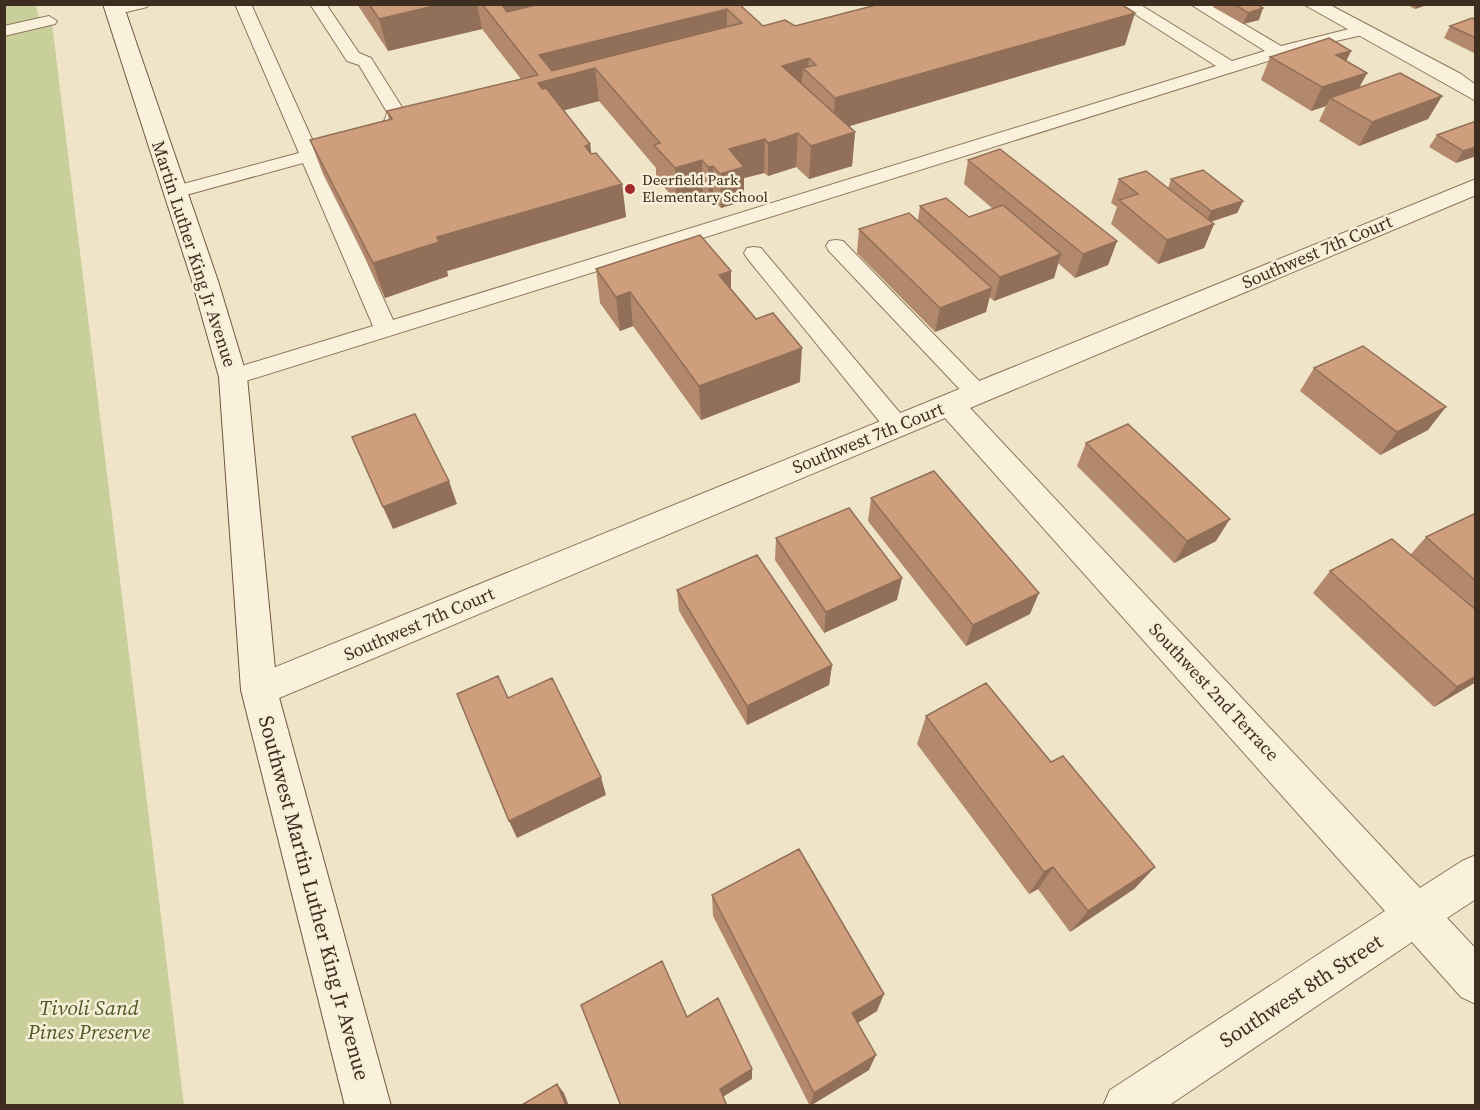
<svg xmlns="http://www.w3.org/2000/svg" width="1480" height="1110" viewBox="0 0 1480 1110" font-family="'Source Serif 4',serif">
	<rect width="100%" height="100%" fill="#f0e4c8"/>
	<path fill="#c9cf9b" d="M4 5H36L39 18 5 25Z
		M52 23 184 1105H5L4 31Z"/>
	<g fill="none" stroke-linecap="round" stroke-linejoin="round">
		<defs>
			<path id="lane" d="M149 4 147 7 114 15 106 10 117 4Z
				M235 4H251L316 148C337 142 384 139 387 112L359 65 347 61 310 4H326L359 53 371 58 405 112C402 147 348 151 320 158L393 320 1216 66 1119 4H1139L1232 61 1265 51 1190 4H1210L1281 46 1365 25 1373 30 1371 33 1323 44 1236 71 233 385 225 383 221 377 225 371 373 326 303 163 175 198 165 192 168 188 299 153Z
				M49 16 57 21 55 24 4 36V26Z
				M836 240 843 241 985 387 989 393 985 399 977 401 969 399 829 251 826 246 829 241Z
				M754 247 761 248 906 420 909 426 906 432 897 435 888 432 747 258 744 253 747 248Z"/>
			<path id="street" d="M1303 4H1328L1461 74 1476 85V101Z
				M1476 179V195L970 408 1420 888 1462 861 1476 855V899L1447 918 1476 949V1004L1461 997 1412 942 1168 1106H1103L1110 1090 1385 911 945 418 272 701 259 706 246 701 241 690 246 679Z"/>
			<path id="secondary" d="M103 4H123L218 281 247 377 277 690 391 1106H345L241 690 219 377 192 281Z"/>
		</defs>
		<use href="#lane" stroke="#8d765c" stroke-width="2"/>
		<use href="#street" stroke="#8d765c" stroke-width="2"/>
		<use href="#secondary" stroke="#6f573f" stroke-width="2"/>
		<use href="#lane" fill="#faf1dc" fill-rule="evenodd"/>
		<use href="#street" fill="#faf1dc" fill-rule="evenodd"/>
		<use href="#secondary" fill="#faf1dc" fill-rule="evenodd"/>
	</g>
	<path fill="#b2896c" d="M357 4H739L763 26H795L1125 45 849 126 855 132 852 166 809 179 796 167 768 176 764 173 744 178V201L721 208 713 199 709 201 703 194 677 202 656 178V168L599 101 564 110 590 144 591 154 622 184 626 217 447 271 448 276 385 298 323 174 310 140 389 120 387 111 521 79 482 29 388 51Z
		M1214 4H1257L1259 20 1243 24 1213 7Z
		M1406 4H1429L1415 9Z
		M1476 20V52L1474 53 1444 38 1450 26Z
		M1351 51 1346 61 1367 73 1359 87 1442 96 1428 119 1359 146 1319 121 1326 106 1311 111 1261 80 1270 57Z
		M1437 135 1476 156 1456 163 1429 147Z
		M968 160 1117 241 1108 265 1075 278 1058 263 1054 278 994 301 989 297 986 312 935 332 857 253 859 229 918 220 920 206 969 217 993 209 964 184Z
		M1119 179 1168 188 1171 179 1243 201 1237 213 1211 222 1214 224 1204 248 1158 264 1111 224 1117 207 1111 203Z
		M596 269 731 290 800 382 701 420 633 326 620 331 600 303Z
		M1314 368 1428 430 1380 455 1300 391Z
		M1086 443 1216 541 1174 563 1077 466Z
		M871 498 1030 614 966 646 868 521Z
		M1476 513V682L1434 707 1313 593 1330 571 1410 555 1426 537Z
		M776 538 897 600 824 633 775 560Z
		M677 590 832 665 829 685 747 725 679 611Z
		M926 716 1051 762 1155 867 1134 889 1070 932 1038 889 1029 894 917 744Z
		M712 895 877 1011 858 1023 869 1070 810 1106 713 916Z"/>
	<path fill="#916f58" d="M442 4H477L482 29 388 51 379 19Z
		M493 4H570L527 17 497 25Z
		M1417 4H1429L1415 9Z
		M1263 8 1259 20 1243 24 1248 13Z
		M727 9V41L595 68 599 101 543 116 538 83 539 55Z
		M1135 13 1125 45 833 131 835 98Z
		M1351 51 1340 74 1336 55Z
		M809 58 808 73 803 68 801 93 782 66Z
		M1367 73 1355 96 1330 98 1326 106 1311 111 1322 87Z
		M1442 96 1428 119 1359 146 1372 122Z
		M855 132 852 166 809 179 811 146Z
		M798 133 796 167 768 176V143Z
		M765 139 764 173 744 178V201L721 208 720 174 729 149Z
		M590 144 595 178 585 146Z
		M1476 147V156L1456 163 1463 151Z
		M702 160 703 194 677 202 675 168Z
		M713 166V199L709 201 708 167Z
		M622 184 626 217 447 271 448 276 385 298 373 263 437 237Z
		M1243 201 1237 213 1206 223 1211 211Z
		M1214 224 1204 248 1158 264 1167 240Z
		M1117 241 1108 265 1075 278 1083 254Z
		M1061 254 1054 278 994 301 1000 277Z
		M731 271V305L719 275Z
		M992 288 986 312 935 332 940 308Z
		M630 292 633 326 620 331 616 297Z
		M802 348 800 382 701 420 699 386Z
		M1446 407 1428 430 1380 455 1397 432Z
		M449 481 457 504 393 529 383 507Z
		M1230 519 1216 541 1174 563 1187 541Z
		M902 578 897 600 824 633 826 612Z
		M1039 593 1030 614 966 646 973 625Z
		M832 665 829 685 747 725V706Z
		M1476 676V682L1434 707 1457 687Z
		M601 777 606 795 517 838 509 821Z
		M1053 867 1038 889 1029 894 1044 872Z
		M1155 867 1134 889 1070 932 1088 911Z
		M884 994 877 1011 846 1030 852 1013Z
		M876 1055 869 1070 810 1106 814 1093Z
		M752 1069V1079L721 1098 720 1089Z
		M557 1084 564 1093 569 1106H566Z"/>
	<path fill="#cf9f7d" stroke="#916f58" stroke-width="1.5" fill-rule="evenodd" d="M369 4H442L379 19Z
		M482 4H501L507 12 540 4H739L763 26 785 20 795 26 880 4H1121L1135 13 835 98 803 68 816 65 809 58 782 66 855 132 811 146 798 133 768 143 765 139 729 149 744 167 720 174 713 166 708 167 702 160 675 168 654 145 660 143 595 68 538 83 542 89 546 88 590 144 585 146 591 154 596 153 622 184 437 237 439 242 373 263 310 140 392 119 387 111 538 75ZM727 9 742 23 552 71 539 55Z
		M1234 4H1257L1263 8 1248 13Z
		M1472 18 1476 20V38L1450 26Z
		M1329 38 1351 51 1336 55 1367 73 1322 87 1270 57Z
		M1400 73 1442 96 1372 122 1330 98Z
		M1476 121V147L1463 151 1437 135Z
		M1000 149 1117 241 1083 254 968 160Z
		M1203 170 1243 201 1211 211 1171 179Z
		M1146 171 1214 224 1167 240 1119 200 1138 194 1119 179Z
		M946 198 969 217 1003 205 1061 254 1000 277 920 206Z
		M909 213 992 288 940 308 859 229Z
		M700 235 731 271 719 275 756 319 773 313 802 348 699 386 630 292 616 297 596 269Z
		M1363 346 1446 407 1397 432 1314 368Z
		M415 414 449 481 383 507 352 437Z
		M1128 424 1230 519 1187 541 1086 443Z
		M934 471 1039 593 973 625 871 498Z
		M849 508 902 578 826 612 776 538Z
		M1476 513V581L1426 537Z
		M1392 539 1476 610V676L1457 687 1330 571Z
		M757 555 832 665 747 706 677 590Z
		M498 676 508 698 552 678 601 777 509 821 457 694Z
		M986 683 1051 762 1063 756 1155 867 1088 911 1053 867 1044 872 926 716Z
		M799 849 884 994 852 1013 876 1055 814 1093 712 895Z
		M662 961 687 1017 718 998 752 1069 720 1089 727 1106H621L581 1005Z
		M557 1084 566 1106H520Z"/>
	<circle fill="#9e2a2b" stroke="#f7eed8" stroke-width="2" cx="630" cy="189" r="6"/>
	<g text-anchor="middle" stroke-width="5" stroke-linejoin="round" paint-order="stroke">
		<g font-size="15" fill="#3d2e20" stroke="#f7eed8" text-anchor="start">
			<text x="642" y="185">Deerfield Park<tspan x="642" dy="17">Elementary School</tspan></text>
		</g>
		<g font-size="18" fill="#3d2e20" stroke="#f7eed8">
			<text transform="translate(1317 252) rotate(-23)" y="6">Southwest 7th Court</text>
			<text transform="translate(194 254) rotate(72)" y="6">Martin Luther King Jr Avenue</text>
			<text transform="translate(868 438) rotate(-22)" y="6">Southwest 7th Court</text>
			<text transform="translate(419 624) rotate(-23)" y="6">Southwest 7th Court</text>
			<text transform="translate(1214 692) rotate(47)" y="6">Southwest 2nd Terrace</text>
		</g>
		<g font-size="21" fill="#3d2e20" stroke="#f7eed8">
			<text transform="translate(314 898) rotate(75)" y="7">Southwest Martin Luther King Jr Avenue</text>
			<text transform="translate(1301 991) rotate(-33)" y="7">Southwest 8th Street</text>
		</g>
		<g font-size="21" font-style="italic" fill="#4d5a26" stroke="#f7eed8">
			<text x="89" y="1015">Tivoli Sand<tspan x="89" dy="24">Pines Preserve</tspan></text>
		</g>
	</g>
	<rect width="1480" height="1110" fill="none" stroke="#3d2e20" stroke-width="12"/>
</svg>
